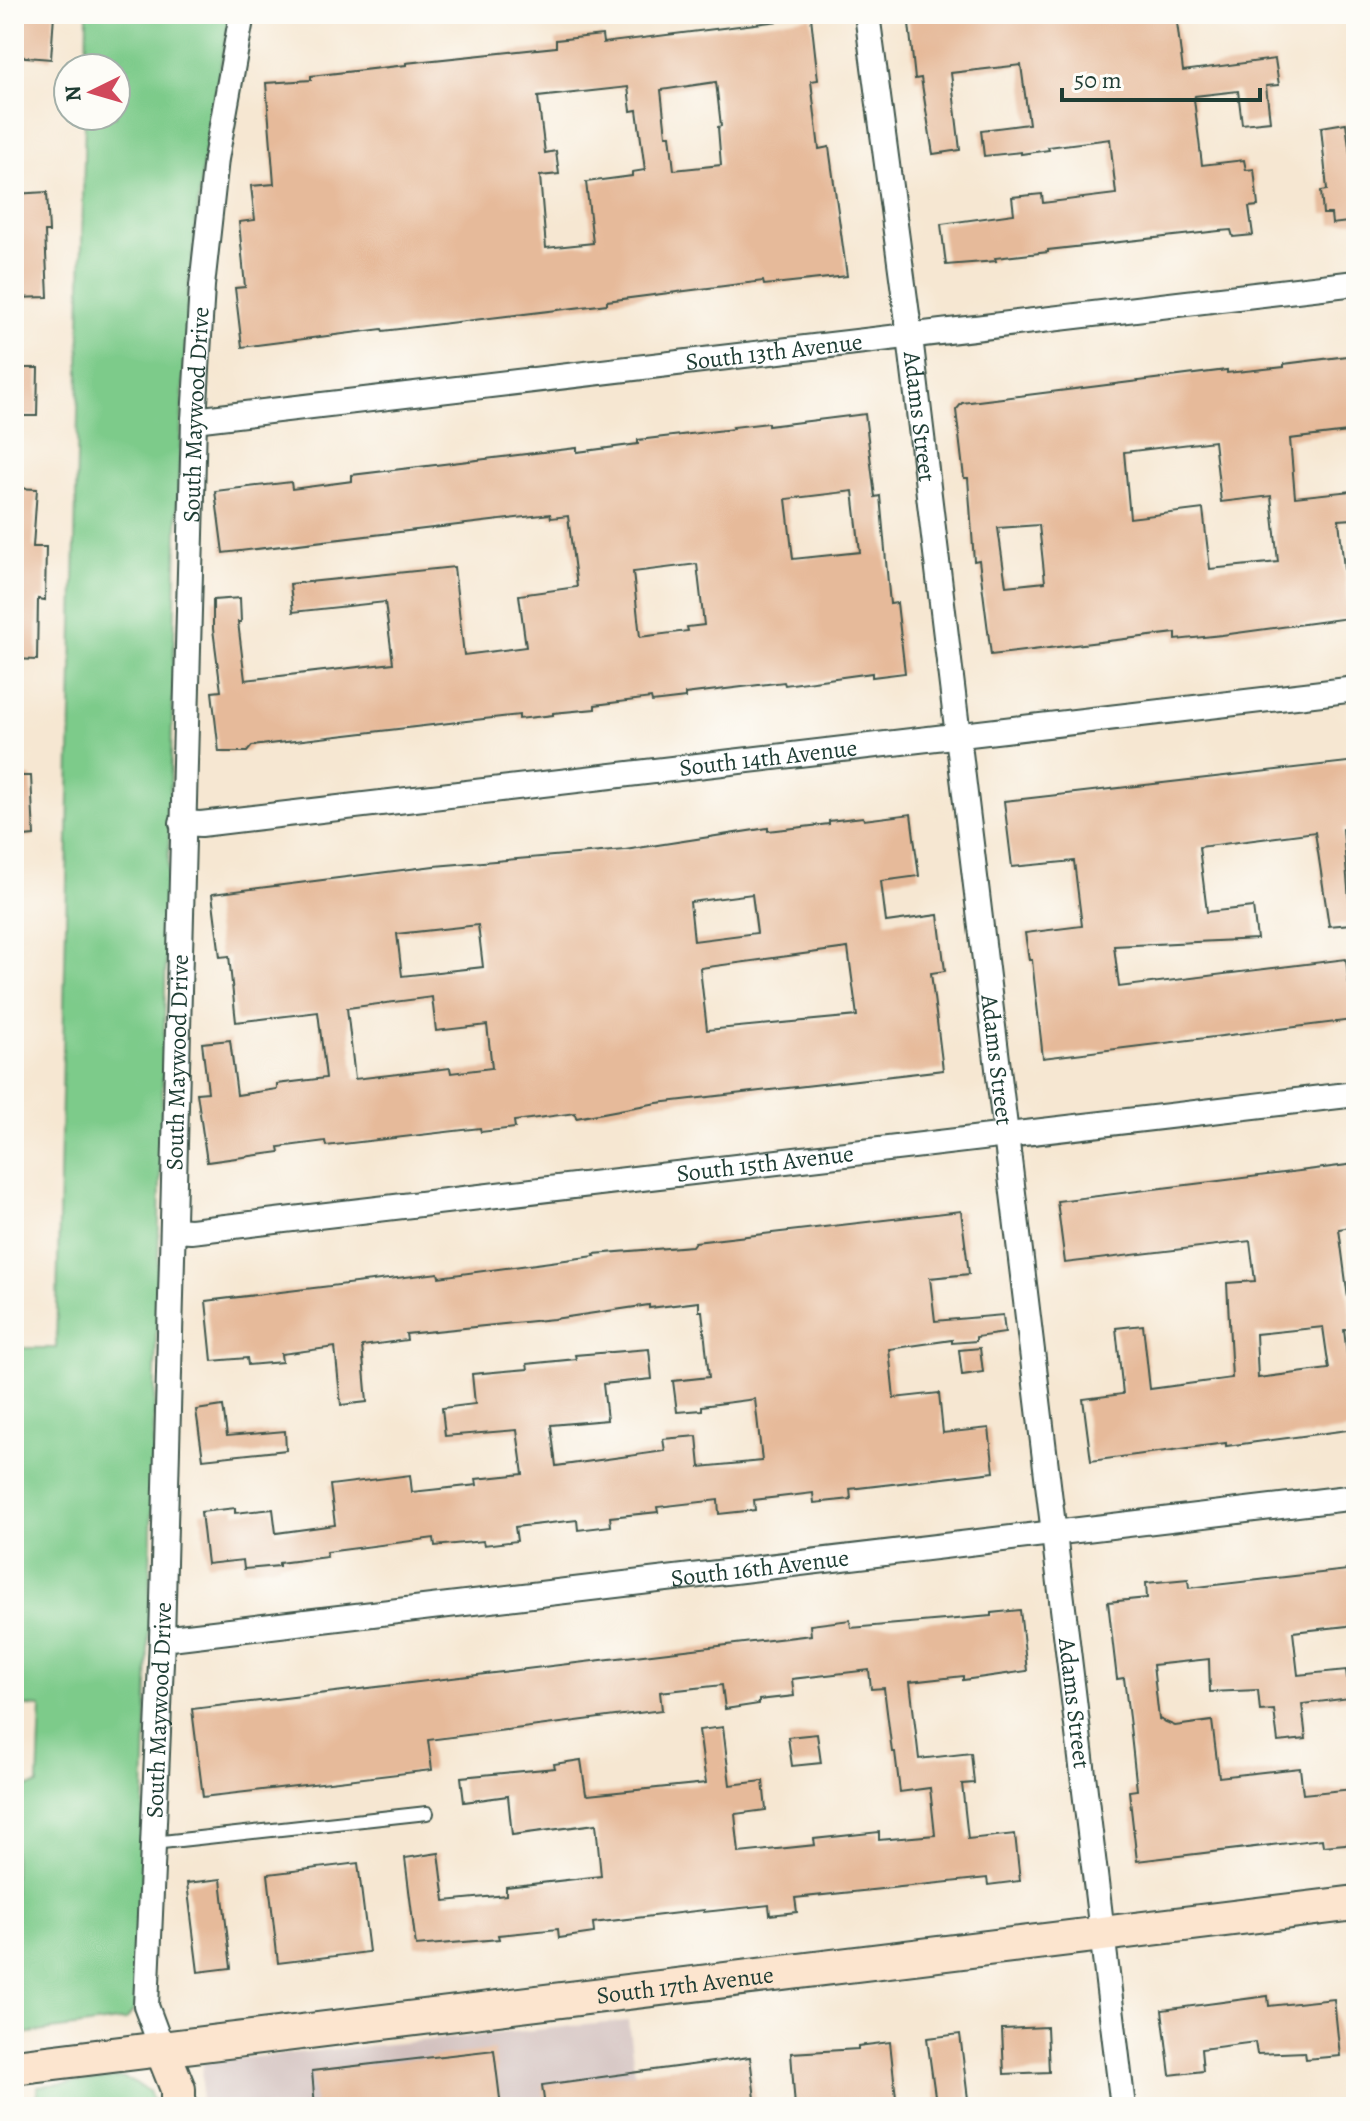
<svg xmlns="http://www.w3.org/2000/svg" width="1370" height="2121" viewBox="0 0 1370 2121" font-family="Alegreya,serif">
	<rect width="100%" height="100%" fill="#fdfcf7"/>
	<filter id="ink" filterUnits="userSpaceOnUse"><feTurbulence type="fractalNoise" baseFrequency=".0125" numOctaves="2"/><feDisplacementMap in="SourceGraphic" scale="16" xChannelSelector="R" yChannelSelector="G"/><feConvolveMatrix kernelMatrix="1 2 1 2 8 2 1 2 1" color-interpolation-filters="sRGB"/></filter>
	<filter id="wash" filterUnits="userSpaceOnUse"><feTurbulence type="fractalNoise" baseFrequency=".006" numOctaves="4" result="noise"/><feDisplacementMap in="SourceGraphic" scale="32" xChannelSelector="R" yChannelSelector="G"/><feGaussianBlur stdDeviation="1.8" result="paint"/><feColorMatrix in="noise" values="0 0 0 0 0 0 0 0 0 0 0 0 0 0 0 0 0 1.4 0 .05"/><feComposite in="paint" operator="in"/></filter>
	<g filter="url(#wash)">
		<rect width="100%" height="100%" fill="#f6e7d2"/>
		<path fill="#d1bfbd" d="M628 2021 639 2107H201L203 2062Z"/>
		<path fill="#7dcb8a" stroke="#4e845f" stroke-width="2" d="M87 14H230L203 164 188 294 178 491 139 1996 134 2010 126 2020 14 2035V1789L38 1785 41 1707 14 1705V1348H56L85 116H116V68H86Z
			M122 2077 149 2091 155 2107H37L38 2086Z"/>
		<g id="blocks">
			<path fill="#e6ba9a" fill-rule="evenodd" d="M14 14H54L51 59 14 56Z
				M908 14H1176L1183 71 1275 59 1279 85 1266 86 1270 121 1242 124 1238 91 1195 96 1194 99 1202 165 1244 160 1246 170 1254 169 1258 206 1249 207 1253 235 1233 237 1231 230 1219 231 1048 250V252L995 258 996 261 946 265 941 224 1014 214 1012 197 1042 194 1043 203 1116 194 1110 139 1048 147 1049 150 1021 154V152L984 156 981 130 1029 124 1021 65 951 73 960 150 933 154 921 78 915 79Z
				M811 17 818 80 811 81 819 149 829 147 847 276 764 285 763 281 607 301V304L383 331 382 329 242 347 235 288 245 287 239 222 255 220 251 186 274 184 266 83 311 80V76L406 65V63L556 47V40L602 35 603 43ZM716 82 721 126 718 127 721 165 674 170 670 135H666L661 90ZM628 87 631 111 637 110 645 170 632 172V176L586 182 593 243 546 248 540 176 559 174 556 151 545 153 538 97Z
				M1346 123 1350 155H1356V221L1332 224 1331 214H1323L1321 191 1327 190 1321 127Z
				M47 192 49 232H45L48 297 14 298V194Z
				M1356 355V431L1290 439 1295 497 1351 491 1353 519 1339 520 1349 618 1222 635 1176 640V633L991 655 979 560 974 561 968 478H964L956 410 962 403 1227 370V373L1284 367V364ZM1214 441 1221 502 1271 496 1278 562 1210 569 1203 509 1130 518 1124 452ZM1039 525 1045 582 1006 586 998 528Z
				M14 368H38L37 416H14Z
				M865 414 875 497 880 496 890 604 897 603 905 673 872 677V673L785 685 784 682 685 694V698L652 702 651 698 595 705V709L553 713V715L519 719V715L475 720 252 746 247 752H219L212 692 221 691 213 629V600L240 598 241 622H238L245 680 393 663 385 602 293 612 290 584 454 567 464 655 526 647 519 595 577 587 568 516 551 518 550 514 223 553 215 491 291 482 292 489 352 481V475L577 448V452L638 444V440L734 429 733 427 768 423V426ZM853 491 860 552 793 559 786 499ZM697 564 704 625 687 627 688 631 640 637 633 572Z
				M14 488 37 489 33 547H46L45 600 38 599 37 660 14 659Z
				M1356 761V827L1343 829 1351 924 1329 926 1315 832 1199 847 1207 912 1253 907 1257 939 1114 946 1119 987 1346 959 1353 1020 1043 1058 1032 960H1029L1025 933 1082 926 1074 861 1012 867 1004 801Z
				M14 776H31L34 836 14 838Z
				M911 814 919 876 881 881 886 922 938 915 945 971 931 973 943 1070 657 1103 576 1118 575 1113 514 1121 515 1128 481 1132 480 1128 326 1146 325 1141 279 1147 280 1152 207 1162 197 1093 208 1092 202 1043 230 1040 237 1095 277 1089V1084L326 1078 318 1012 236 1022 229 956 220 957 212 894 434 866 625 850 768 828V831L829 824V821L863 817 864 820ZM752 894 757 933 694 941 690 902ZM478 925 483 967 402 976 397 934ZM848 948 857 1016 707 1030 700 968ZM432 997 436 1031 487 1025 492 1068 451 1073 450 1068 355 1079 347 1008Z
				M1356 1164V1226L1339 1229 1352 1329 1344 1330 1356 1429 1226 1446V1443L1091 1461 1083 1399 1123 1394 1116 1328 1143 1325 1150 1389 1232 1378 1227 1283 1255 1281 1250 1241 1065 1263 1057 1201ZM1323 1327 1329 1369 1258 1378 1256 1334Z
				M961 1211 969 1274 930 1278 935 1321 1003 1315 1005 1333 976 1337V1341L952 1343V1340L889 1349 894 1398 939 1393 943 1433 989 1428 994 1472 850 1489 851 1499 814 1503 813 1493 754 1500 755 1510 719 1514 718 1500 657 1507 658 1512 610 1517 611 1526 578 1530 577 1520 515 1527 517 1541 484 1545 483 1541 435 1546 434 1538 326 1552 327 1557 279 1563V1566L244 1569 243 1560 207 1564 201 1512 235 1508V1513L273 1509 276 1533 335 1525 330 1485 410 1475 412 1492 477 1485 476 1479 523 1474 517 1430 445 1436 442 1408 475 1404 472 1374 528 1369 527 1364 576 1359 575 1355 649 1349 652 1379 603 1384 607 1420 551 1425 556 1466 665 1451 663 1439 697 1436 700 1467 762 1461 755 1399 702 1406V1410L677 1412 673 1381 709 1377 702 1311H699V1302L649 1308V1305L554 1319 406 1334 407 1340 362 1346 367 1402 341 1405 335 1347 281 1354 282 1362 248 1365 247 1358 212 1361 206 1301 438 1273 439 1277 595 1256 594 1254 692 1246 695 1242Z
				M980 1348 983 1372 962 1375 959 1350Z
				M223 1406 227 1436 285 1431 286 1450 203 1459 196 1410Z
				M1356 1569V1625L1293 1632 1298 1675 1346 1670 1350 1698 1302 1704 1306 1739 1278 1742 1274 1710 1260 1711 1258 1690 1210 1692 1209 1659 1153 1665 1159 1719 1175 1726 1212 1721 1219 1777 1300 1768 1303 1794 1353 1789 1356 1843 1323 1846 1322 1839 1137 1861 1129 1791 1137 1790 1130 1726 1124 1678 1117 1679 1108 1602 1147 1598 1146 1583 1188 1579 1189 1588Z
				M1020 1610 1027 1671 963 1680V1676L910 1682 919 1759 971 1753 974 1783 962 1784 968 1839 1015 1834 1020 1881 988 1885 987 1878 795 1898 797 1912 770 1915 769 1905 704 1912V1910L593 1923 594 1933 559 1938 558 1929 498 1935 499 1939 416 1946 405 1858 439 1853 445 1901 506 1895V1887L601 1876 596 1824 512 1835 508 1796 464 1802 461 1777 555 1768 554 1764 581 1760 586 1794 588 1795 706 1783 699 1730 723 1727 730 1785 763 1781 766 1810 735 1814 739 1853 815 1845 814 1839 879 1832V1840L935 1835 930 1788 900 1792 895 1752H892L884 1688 871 1689 869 1670 792 1679 794 1696 759 1700V1704L725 1709 722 1685 660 1692 662 1710 428 1740 432 1770 203 1797 192 1709 811 1635 810 1625 850 1620 851 1628 991 1616V1613Z
				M817 1734 821 1763 792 1766 788 1737Z
				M358 1863 369 1952 278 1963 268 1874Z
				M221 1879 231 1968 198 1972 187 1883Z
				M1268 1996 1269 2006 1334 1999 1340 2056 1306 2059 1305 2052 1257 2054 1255 2042 1201 2049 1203 2071 1170 2075 1162 2010Z
				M1047 2027 1049 2072 1004 2074 1002 2029Z
				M960 2034 968 2099 936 2103 927 2038Z
				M890 2042 897 2107H795L791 2053 858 2049V2046Z
				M494 2050 501 2107H315L312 2071Z
				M750 2057 756 2107H545L542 2085Z"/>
		</g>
	</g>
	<g filter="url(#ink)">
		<use href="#blocks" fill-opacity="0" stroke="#3f564c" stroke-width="2"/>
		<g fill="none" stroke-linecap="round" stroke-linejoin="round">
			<defs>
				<path id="lane" d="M153 1843 427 1813"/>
				<g id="street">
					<path id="s1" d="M867 14 910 337 1123 2107"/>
					<path id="s2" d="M194 420 1356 283"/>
					<path id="s3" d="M182 823 201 824 1356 689"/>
					<path id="s4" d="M173 1230 191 1231 1356 1094"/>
					<path id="s5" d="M162 1639 1356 1497"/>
					<path id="s6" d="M162 2049 146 2006 162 1639 194 420 202 286 216 159 242 14"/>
				</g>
				<g id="secondary">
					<path d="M162 2049 178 2089V2107"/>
					<path id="s7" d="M14 2067 1356 1903"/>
				</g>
			</defs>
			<use href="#lane" stroke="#3f564c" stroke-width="16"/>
			<use href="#street" stroke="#3f564c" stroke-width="28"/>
			<use href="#secondary" stroke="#3f564c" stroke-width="38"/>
			<use href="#lane" stroke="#fff" stroke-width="12"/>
			<use href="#street" stroke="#fff" stroke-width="24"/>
			<use href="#secondary" stroke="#fce5cf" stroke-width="34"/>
		</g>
	</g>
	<g text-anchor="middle" stroke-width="7" stroke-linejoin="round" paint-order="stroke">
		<g font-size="24" fill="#1f3d34" stroke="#fdfcf7">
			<text dy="8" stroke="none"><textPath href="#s2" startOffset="584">South 13th Avenue</textPath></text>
			<text dy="8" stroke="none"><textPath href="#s6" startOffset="1638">South Maywood Drive</textPath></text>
			<text dy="8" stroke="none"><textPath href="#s1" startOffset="406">Adams Street</textPath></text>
			<text dy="8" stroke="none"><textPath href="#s3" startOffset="590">South 14th Avenue</textPath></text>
			<text dy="8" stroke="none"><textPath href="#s1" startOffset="1054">Adams Street</textPath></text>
			<text dy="8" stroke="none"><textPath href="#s6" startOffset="990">South Maywood Drive</textPath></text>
			<text dy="8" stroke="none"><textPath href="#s4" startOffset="596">South 15th Avenue</textPath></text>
			<text dy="8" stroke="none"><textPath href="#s5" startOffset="602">South 16th Avenue</textPath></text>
			<text dy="8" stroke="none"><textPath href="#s1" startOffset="1702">Adams Street</textPath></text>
			<text dy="8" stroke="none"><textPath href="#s6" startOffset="342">South Maywood Drive</textPath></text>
			<text dy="8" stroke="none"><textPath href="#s7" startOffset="676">South 17th Avenue</textPath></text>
		</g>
	</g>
	<rect width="1370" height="2121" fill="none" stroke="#fdfcf7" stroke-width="48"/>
	<g transform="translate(92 92) rotate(265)"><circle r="38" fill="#fdfcf7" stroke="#a4b0a9" stroke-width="2"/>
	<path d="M0-6L14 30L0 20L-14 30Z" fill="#d1495b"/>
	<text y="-12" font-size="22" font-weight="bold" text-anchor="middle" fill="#1f3d34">N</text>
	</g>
	<path d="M1062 88v12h198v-12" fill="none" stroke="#1f3d34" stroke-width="4"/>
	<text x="1074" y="88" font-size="24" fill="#1f3d34" stroke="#fdfcf7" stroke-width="6" paint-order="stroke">50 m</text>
</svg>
